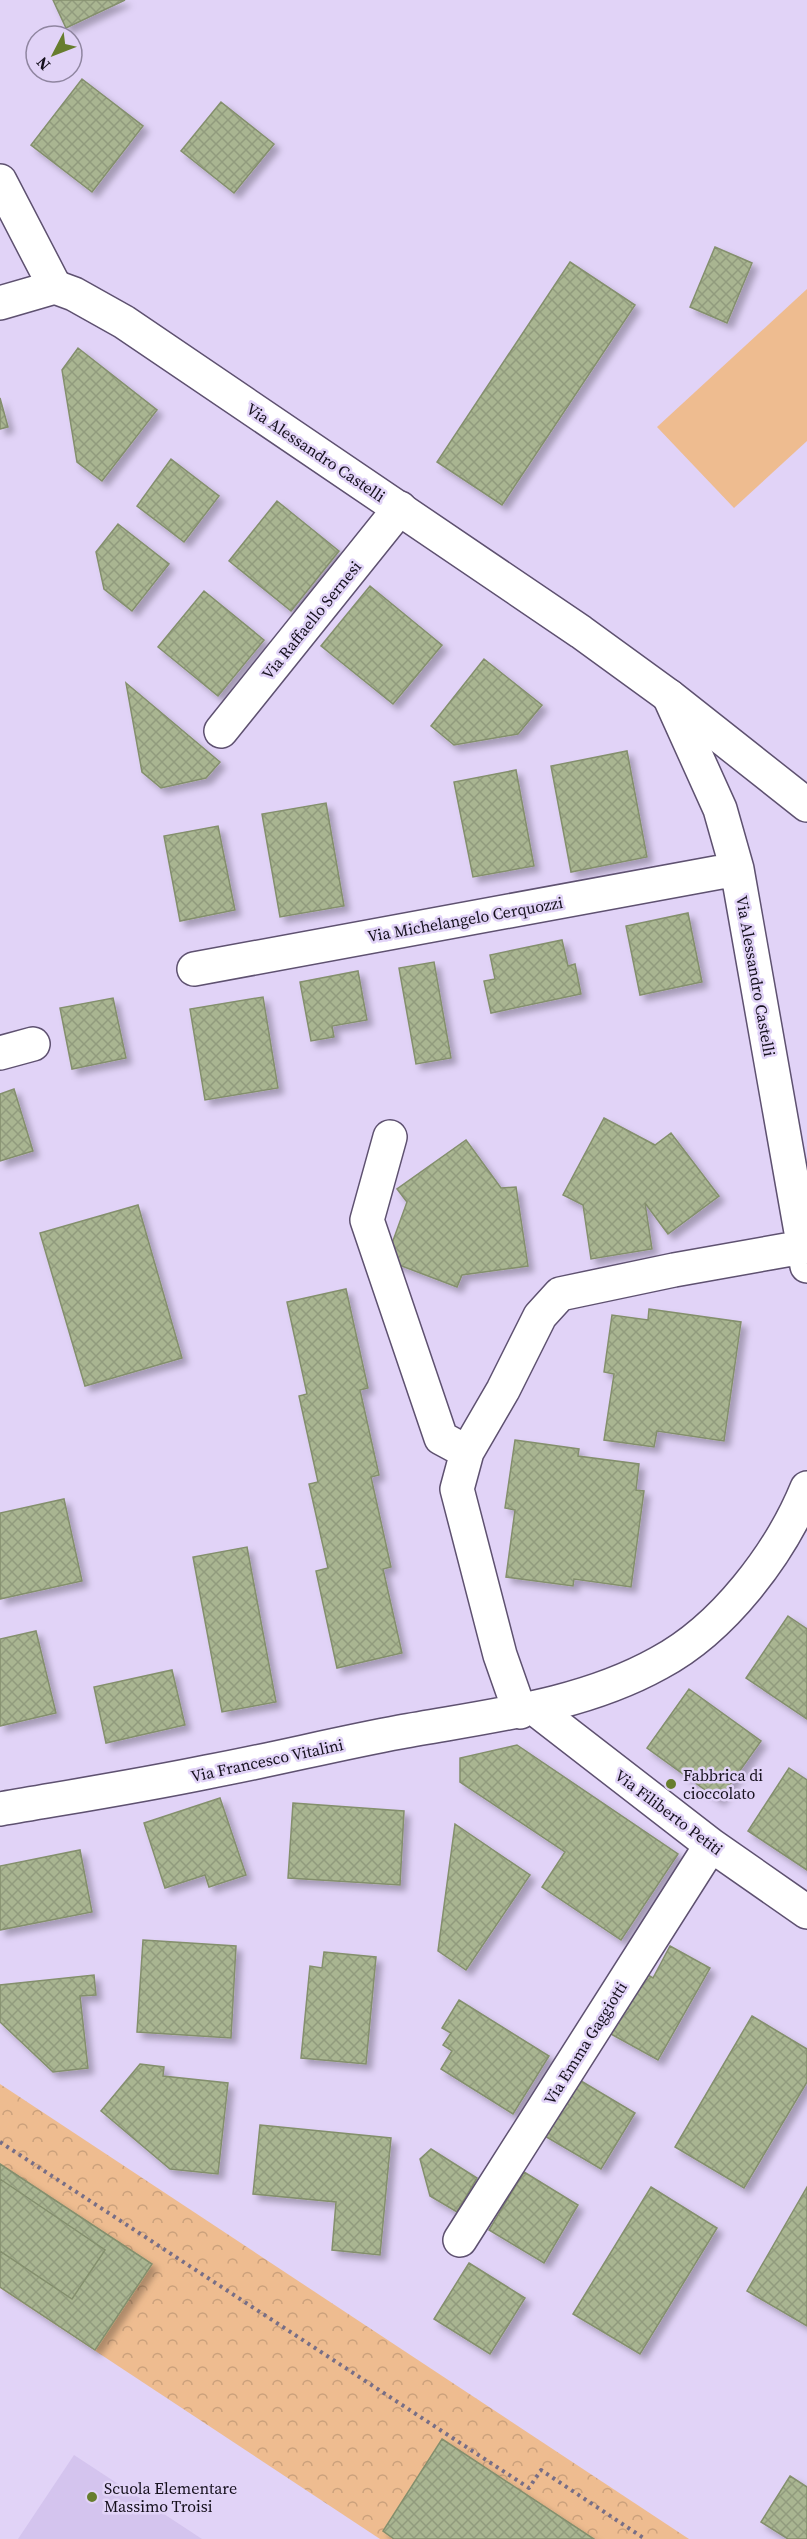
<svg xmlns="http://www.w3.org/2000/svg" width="807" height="2539" viewBox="0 0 807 2539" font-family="'Source Serif 4',serif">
	<defs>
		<pattern id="forest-crowns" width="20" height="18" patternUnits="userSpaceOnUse" patternTransform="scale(1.5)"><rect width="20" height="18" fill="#eebc90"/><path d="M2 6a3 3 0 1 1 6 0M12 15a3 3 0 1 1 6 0" fill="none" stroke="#cba17c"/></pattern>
		<pattern id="building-cross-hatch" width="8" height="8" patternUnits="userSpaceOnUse" patternTransform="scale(1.5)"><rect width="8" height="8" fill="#a9b591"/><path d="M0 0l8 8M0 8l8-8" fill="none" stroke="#919b7d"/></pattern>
		<filter id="shadow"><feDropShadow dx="5.5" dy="5.5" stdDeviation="3" flood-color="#0004"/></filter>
	</defs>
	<rect width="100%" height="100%" fill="#e1d3f7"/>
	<path fill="#d4c4ee" d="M74 2455 202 2539H18Z"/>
	<path fill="url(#forest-crowns)" d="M0 2084 689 2539H380L0 2288Z"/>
	<path fill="#eebc90" d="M807 289V441L734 508 657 427Z"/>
	<path fill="url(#building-cross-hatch)" stroke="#848f6d" stroke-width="1.5" filter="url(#shadow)" d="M53 0H125L66 28Z
		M82 79 143 126 92 192 31 145Z
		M221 102 274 144 234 193 181 151Z
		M715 247 752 263 727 323 690 307Z
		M570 262 635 305 502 505 437 462Z
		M78 348 157 410 102 481 77 462 62 370Z
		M0 398 8 427 0 429Z
		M171 459 219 496 184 542 137 506Z
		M277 501 339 551 291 611 229 561Z
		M118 524 169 564 132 611 104 589 96 552Z
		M370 586 442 645 393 704 321 646Z
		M204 591 264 640 218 696 158 647Z
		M484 659 542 705 518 734 454 745 431 726Z
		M126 683 220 762 206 778 161 788 142 772Z
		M627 751 647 857 571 872 551 766Z
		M516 770 534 866 473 877 454 782Z
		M326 803 344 906 280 917 262 814Z
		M218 826 235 910 180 921 164 836Z
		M688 913 702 982 640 995 626 926Z
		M562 940 568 966 575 964 581 994 491 1013 484 981 495 979 490 955Z
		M434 962 451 1058 416 1064 399 968Z
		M358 971 367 1020 332 1026 334 1037 311 1041 300 982Z
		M263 997 278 1088 205 1100 190 1009Z
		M113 998 126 1058 72 1069 60 1008Z
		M14 1089 33 1151 0 1161V1094Z
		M604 1118 655 1145 671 1133 719 1196 668 1234 645 1203 652 1249 591 1259 583 1205 563 1195Z
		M466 1140 501 1188 516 1187 528 1266 462 1275 457 1287 386 1260 407 1202 397 1189Z
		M138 1205 182 1358 85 1386 40 1233Z
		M346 1289 368 1388 360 1390 379 1475 371 1477 391 1567 383 1569 402 1653 337 1668 316 1571 328 1568 309 1484 318 1482 299 1396 307 1394 287 1302Z
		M649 1309 741 1322 724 1441 657 1431 654 1447 604 1440 614 1374 604 1372 612 1315 648 1320Z
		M515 1440 579 1449 578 1456 639 1464 636 1490 644 1491 631 1587 574 1579 573 1586 506 1577 515 1510 505 1508Z
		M64 1499 82 1581 0 1599V1513Z
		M247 1547 276 1702 222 1712 193 1557Z
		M788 1616 807 1629V1719L746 1678Z
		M36 1631 56 1713 0 1726V1639Z
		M172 1670 185 1725 106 1743 94 1687Z
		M689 1689 761 1741 719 1800 647 1748Z
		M517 1745 678 1854 621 1940 542 1887 565 1852 460 1782V1758Z
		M789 1768 807 1780V1870L748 1831Z
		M220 1798 246 1875 209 1887 205 1875 165 1888 144 1823Z
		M293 1803 404 1811 400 1885 288 1878Z
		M455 1824 530 1875 466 1970 438 1951Z
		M80 1850 92 1912 0 1930V1866Z
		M143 1940 236 1946 231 2038 137 2032Z
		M670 1946 710 1968 658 2060 609 2033 643 1972 653 1978Z
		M324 1952 376 1957 366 2064 301 2058 310 1966 322 1968Z
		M94 1975 96 1995 80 1996 88 2068 53 2072 0 2022V1985Z
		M459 2000 549 2056 513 2114 441 2069 452 2051 443 2045 451 2033 442 2028Z
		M752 2016 807 2049V2082L744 2188 675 2147Z
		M140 2064 164 2067 163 2076 228 2083 218 2174 170 2169 101 2111Z
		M576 2078 635 2113 601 2169 543 2135Z
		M260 2125 391 2138 380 2255 332 2250 336 2202 253 2194Z
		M431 2149 477 2178 457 2212 430 2196 420 2159Z
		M0 2164 152 2264 95 2350 0 2287Z
		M524 2172 578 2205 544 2263 489 2230Z
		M0 2179 105 2250 72 2299 0 2251Z
		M651 2187 717 2228 640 2354 573 2314Z
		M807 2187V2326L747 2291Z
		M469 2263 525 2298 490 2354 434 2319Z
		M442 2439 594 2539H394L383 2531Z
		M790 2476 807 2487V2539H788L761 2522Z"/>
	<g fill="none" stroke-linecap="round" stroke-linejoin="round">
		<defs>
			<path id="street" d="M0 181 55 287
				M669 696 720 809 737 869 807 1266
				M221 731 400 508
				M194 969 737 869
				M0 1053 33 1044
				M390 1137 367 1220 441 1438 467 1452
				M534 1708 711 1845 807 1912
				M520 1712 500 1655 457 1489 467 1452 503 1390 540 1316 560 1294 674 1270 803 1247
				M0 1809C69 1797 139 1786 207 1772 272 1760 335 1744 400 1732 487 1716 580 1707 659 1663 723 1629 780 1554 807 1488
				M460 2240 711 1845"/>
			<path id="secondary" d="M0 303 55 287 74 294 124 322 581 632 669 696 807 805"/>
		</defs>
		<use href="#street" stroke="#5e5170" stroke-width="36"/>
		<use href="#secondary" stroke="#5e5170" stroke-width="36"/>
		<path stroke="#776e86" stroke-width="4" stroke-dasharray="3 4.5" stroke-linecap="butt" d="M0 2142 529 2488 541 2470 645 2539"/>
		<use href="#street" stroke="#fff" stroke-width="33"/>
		<use href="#secondary" stroke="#fff" stroke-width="33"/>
	</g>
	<g fill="#677d2e" stroke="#e1d3f7" stroke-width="2">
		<circle cx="671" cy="1784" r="6"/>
		<circle cx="92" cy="2497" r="6"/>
	</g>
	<g text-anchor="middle" stroke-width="5" stroke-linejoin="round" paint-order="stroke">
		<g font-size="16" fill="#15101d" stroke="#e1d3f7">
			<text transform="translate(316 452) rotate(34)" y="6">Via Alessandro Castelli</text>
			<text transform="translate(311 620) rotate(-51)" y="6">Via Raffaello Sernesi</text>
			<text transform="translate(465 919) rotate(-10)" y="6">Via Michelangelo Cerquozzi</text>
			<text transform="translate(756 976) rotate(80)" y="6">Via Alessandro Castelli</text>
			<text transform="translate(267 1760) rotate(-12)" y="6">Via Francesco Vitalini</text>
			<text transform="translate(669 1812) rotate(37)" y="6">Via Filiberto Petiti</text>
			<text transform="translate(585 2043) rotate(-58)" y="6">Via Emma Gaggiotti</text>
		</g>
		<g font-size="16" fill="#15101d" stroke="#e1d3f7" text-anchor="start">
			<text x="683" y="1781">Fabbrica di<tspan x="683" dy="18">cioccolato</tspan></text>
			<text x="104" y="2494">Scuola Elementare<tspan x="104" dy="18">Massimo Troisi</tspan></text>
		</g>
	</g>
	<g transform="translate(54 54) rotate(228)"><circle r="28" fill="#e1d3f7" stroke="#8f85a0" stroke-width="1.5"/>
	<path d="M0-4.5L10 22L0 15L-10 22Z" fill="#677d2e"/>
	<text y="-9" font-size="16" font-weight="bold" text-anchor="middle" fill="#15101d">N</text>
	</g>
</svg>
